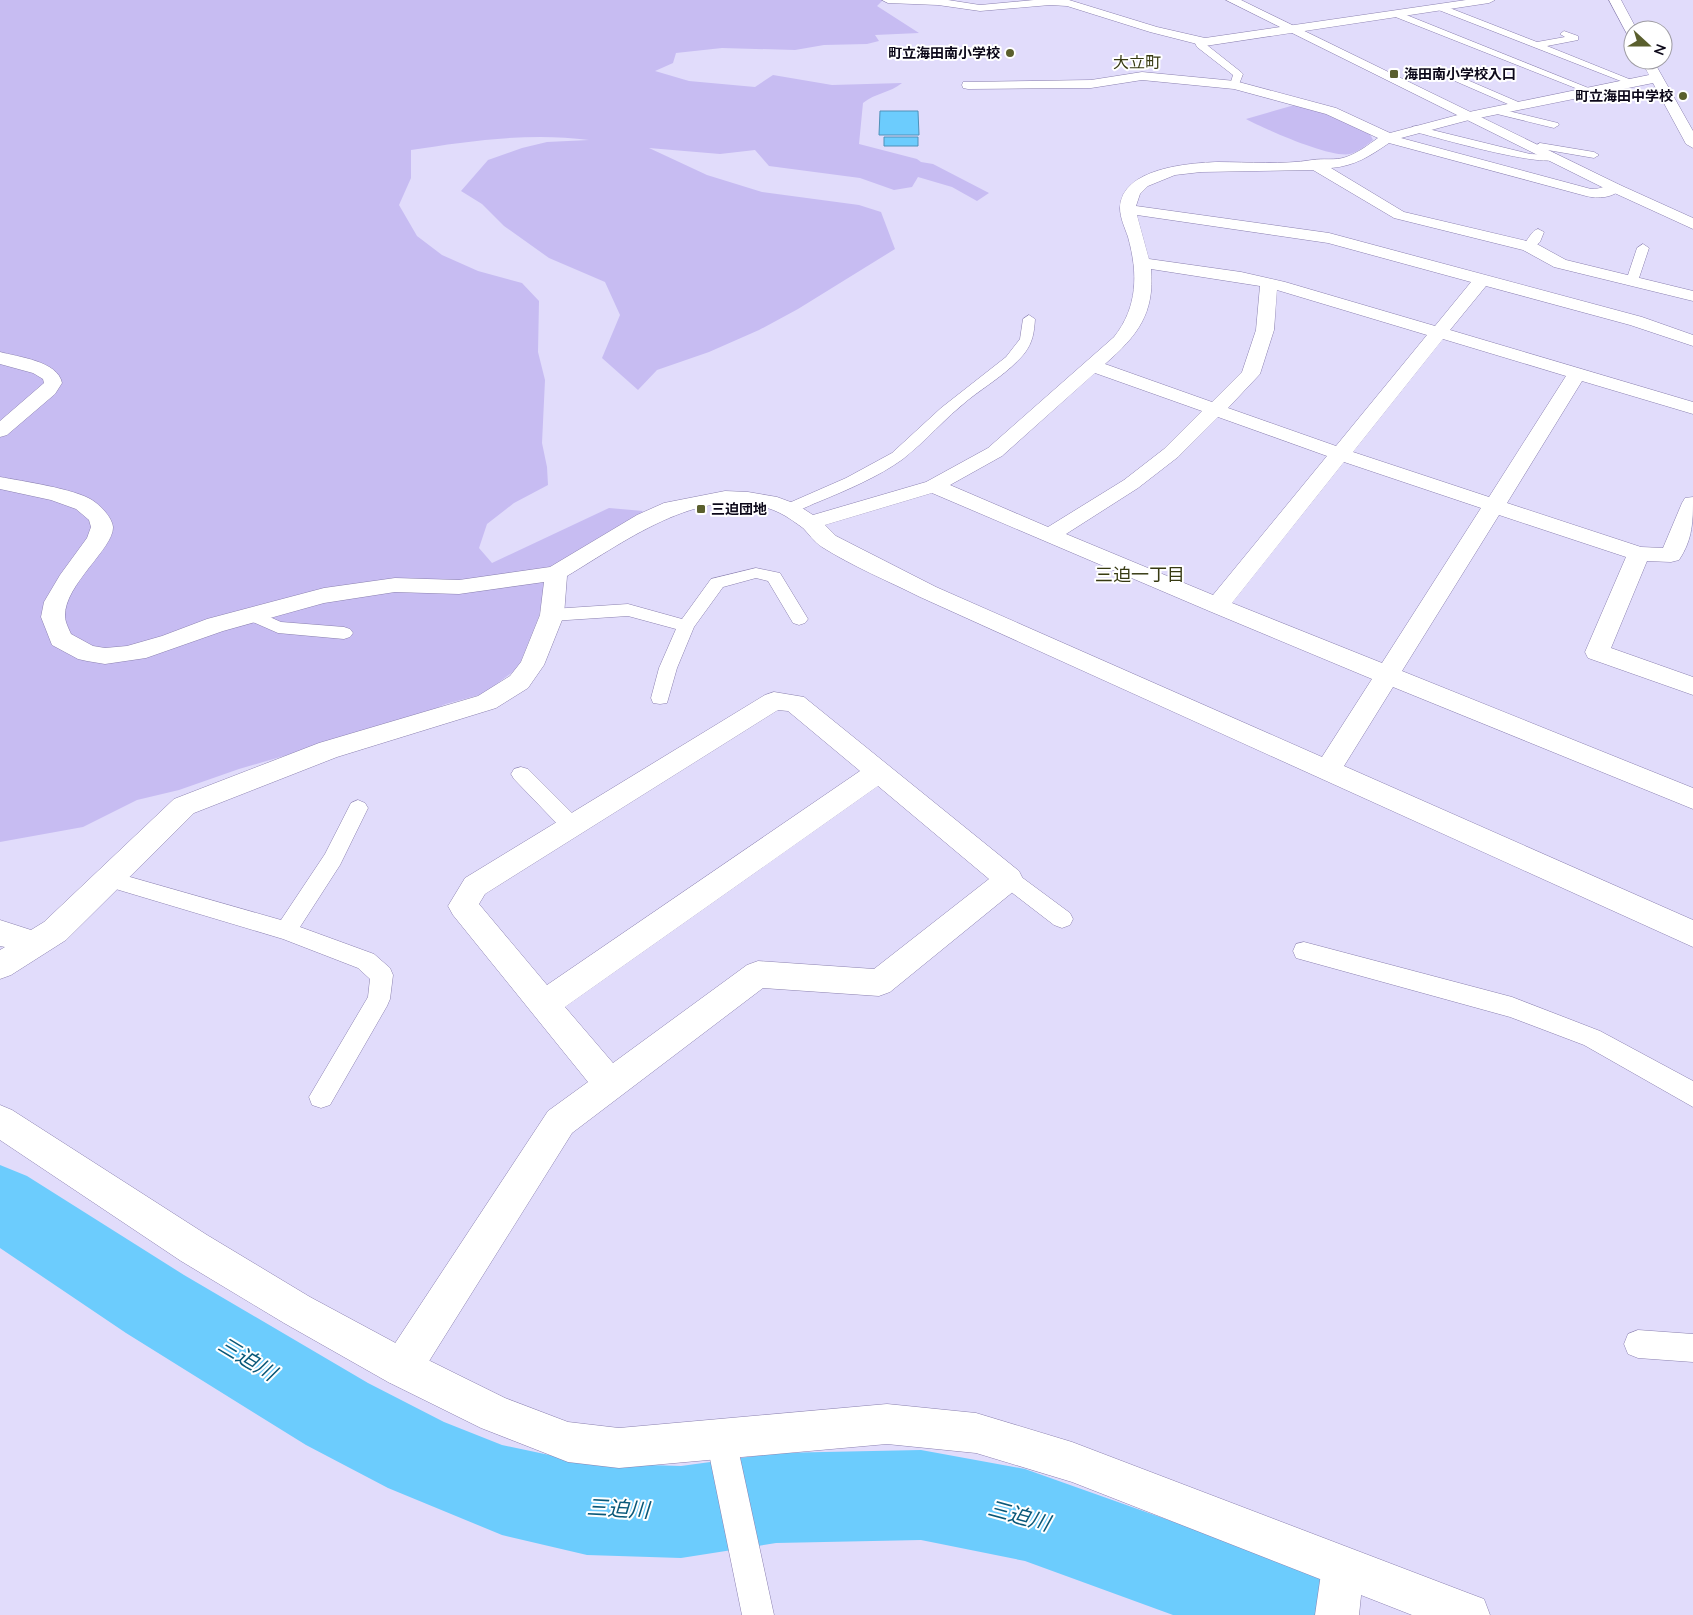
<svg xmlns="http://www.w3.org/2000/svg" width="1693" height="1615" viewBox="0 0 1693 1615" font-family="'Nunito Sans','Noto Sans JP',sans-serif">
	<rect width="100%" height="100%" fill="#e1dcfb"/>
	<path fill="#c7bcf2" d="M0 0H883L877 6 919 33 875 35 879 41 867 44 824 45 795 50 722 48 676 53 673 63 655 71 689 81 755 87 773 75 832 85 902 83C890 93 875 93 863 103L859 144 917 159 921 162 933 164 989 193 977 201 952 187 918 177 912 187 894 190 860 178 769 166 755 150 720 154 649 148 707 175 762 192 859 205 881 212 895 249 798 309 759 330 709 352 657 370 638 390 602 358 620 315 605 282 549 258 504 226 482 204 461 191 488 160 522 148 547 142 589 140C530 132 469 141 411 150V178L399 205 417 236 442 255 478 271 522 283 539 301 538 352 545 380 542 443 547 467 548 485 514 503 487 524 479 548 492 563 609 508 643 511 633 522 545 583 539 616 518 668 483 694 446 704 408 720 239 769 179 790 137 800 83 827 0 842Z
		M1298 104H1304L1369 132 1373 140C1367 145 1358 152 1350 154 1330 158 1265 129 1246 119Z"/>
	<path fill="#6cccfd" stroke="#4f91b9" d="M880 111H918L919 135H879Z
		M884 137H918V146H884Z"/>
	<g fill="none" stroke-linecap="round" stroke-linejoin="round">
		<path fill="#6cccfd" fill-rule="evenodd" d="M0 1165 27 1176 184 1275 368 1383 444 1422 502 1445 587 1463 681 1466 776 1453 921 1450 1025 1469 1236 1544 1328 1581 1342 1615H1173L1025 1561 921 1540 776 1543 681 1558 587 1555 502 1535 388 1488 306 1445 126 1333 0 1248Z"/>
		<defs>
			<path id="lane" d="M1436 5H1442L1537 42 1565 37 1560 34 1564 31 1578 36V40L1547 46 1639 83 1634 86 1631 85 1436 9Z
				M1393 12H1399L1596 91 1594 93H1588L1393 16Z
				M1198 38 1241 72 1243 74 1238 87 1235 88 1230 85 1233 75 1197 47 1194 41Z
				M1458 76 1523 104 1525 106 1520 109 1517 108 1455 81V77Z
				M1500 109 1558 123 1559 125 1554 128 1497 114V110Z
				M1416 126 1530 154 1555 155 1560 158C1548 170 1434 137 1412 131V127Z
				M1540 143 1594 152 1599 155 1594 158 1536 148 1535 146Z
				M1538 229 1544 232 1540 242 1533 248H1525L1523 246C1527 241 1532 230 1538 229Z
				M1643 244 1649 248 1638 281 1636 284H1628L1626 281 1637 248Z
				M1029 315 1035 319C1034 333 1033 342 1024 354 1008 373 987 385 968 400 945 418 926 441 903 459 878 477 847 490 818 502 807 506 794 515 782 512L780 509 782 506 846 478 892 453 941 408 1006 357 1020 339 1023 319Z
				M756 568 780 573 808 619 805 623 799 625 793 623 768 581 756 578 723 587 694 627 677 668 667 703 660 704 653 703 651 698 659 668 676 629 628 616 552 621 546 619 543 615 546 611 552 609 628 604 682 619 711 579Z
				M252 609 281 622 344 627 350 629 353 633 350 637 344 639 278 633 246 619 243 615 246 611Z
				M521 767 528 769 579 820 582 826 579 832 572 834 565 832 514 779 511 774 514 769Z
				M358 800 365 803 368 808 340 865 300 927 374 954 390 968 393 975 390 999 387 1006 330 1105 321 1108 312 1105 309 1097 368 997 370 979 358 968 283 939 109 887 102 885 98 879 102 873 109 871 281 920 325 854 351 803Z
				M1009 871 1016 873 1070 913 1073 919 1070 925 1062 928 1054 925 1002 885 998 879 1002 873Z
				M1304 942 1512 997 1600 1031 1693 1081V1107L1584 1045 1510 1017 1296 958 1293 951 1296 944Z
				M1638 1330 1693 1334V1362L1638 1358 1628 1354 1624 1344 1628 1334Z
				M721 1424 731 1429 736 1439 774 1615H742L706 1439 711 1429Z"/>
			<path id="street" d="M882 0H948L980 5 1034 0H1069L1157 27 1205 38 1466 0H1495L1489 3 1205 46 1150 32 1067 6 1050 5 980 11 938 5 888 3Z
				M1609 0H1621L1637 30H1633V38L1627 34Z
				M1641 60H1653L1693 131V148L1686 144 1653 83 1469 120 1401 138 1591 189C1602 190 1610 182 1620 185L1622 188C1614 198 1598 199 1586 196L1389 143C1370 156 1355 166 1331 168L1404 212 1535 243 1566 260 1693 291V301L1554 267 1523 250 1394 218 1313 170 1201 172 1175 175 1148 186 1140 194 1136 206 1329 233 1642 317 1693 335V346L1630 325 1486 286 1450 330 1693 402V414L1582 381 1507 503 1641 547 1663 548 1682 503 1685 498 1693 497C1693 521 1693 539 1679 560L1671 562 1647 561 1611 648 1693 677V695L1588 658 1585 652 1626 557 1499 515 1402 671 1693 788V809L1393 687 1344 766 1693 920V947L920 597C888 581 852 566 822 547 814 542 809 534 803 528 796 523 788 517 780 513 708 478 626 541 567 576L564 615 544 665 528 688 496 708 337 757 194 813 66 940 11 975 0 979V950L5 947 0 946V920L31 930 44 922 174 799 319 743 478 696 510 676 521 662 540 615 544 582 459 594 395 592 324 603 223 631 146 658 105 664 87 661 78 659 52 645 41 617 44 602 60 575 87 538 91 527 89 520 76 509 51 500 0 489V477C22 481 75 489 92 500 100 505 112 517 113 527 114 548 64 585 65 616 65 622 69 629 71 634L93 646 105 648 127 646 162 636 207 619 324 588 395 578 459 580 550 567 637 515 664 503 725 491 748 492 777 497 796 504 813 515 926 482 988 448 1114 337C1138 307 1138 273 1128 237 1125 228 1120 218 1120 208 1121 168 1189 163 1218 162 1249 162 1282 165 1312 160 1323 158 1335 161 1346 157 1358 153 1368 145 1378 138L1326 114 1234 89 1142 80 1091 88 968 89 963 88 962 85 963 82 1091 80 1142 72 1235 81 1336 108 1390 133 1469 112 1649 75ZM1137 215 1328 243 1471 282 1435 326 1285 282 1241 272 1149 259ZM1151 269 1260 286 1256 330 1242 372 1212 402 1105 364C1137 336 1155 314 1151 269ZM1277 290 1427 335 1336 446 1228 408 1260 374 1274 330ZM1443 339 1566 376 1489 497 1353 452ZM1095 373 1202 411 1164 449 1124 480 1048 527 950 485 1002 456ZM1218 417 1327 456 1213 595 1066 534 1138 488 1178 457ZM1344 462 1481 508 1382 663 1232 603ZM932 493 1209 611 1372 679 1322 757 936 587 836 536 825 525Z
				M0 352C18 357 58 361 62 383L55 394 7 435 0 437V421L44 383 43 379 33 373 0 364Z
				M774 692 804 697 1019 871 1023 879 1019 887 890 992 879 996 763 988 572 1133 416 1382 402 1387 388 1382 383 1368 388 1354 548 1111 588 1082 453 915 448 906 465 878 765 695ZM778 710 788 711 860 771 547 985 479 904 485 894ZM878 786 989 879 874 969 758 961 747 965 613 1063 565 1007Z
				M1343 1546 1358 1552 1364 1567 1359 1615H1315L1322 1567 1328 1552Z"/>
			<path id="secondary" d="M1226 0H1241L1620 185 1693 218V229L1610 191Z
				M0 1105 12 1110 207 1235 310 1297 416 1354 505 1398 568 1422 619 1428 887 1404 976 1413 1072 1442 1468 1593 1484 1599 1490 1615H1412L1072 1482 976 1453 887 1444 619 1468 568 1462 481 1428 388 1382 284 1323 181 1261 0 1140Z"/>
		</defs>
		<use href="#lane" stroke="#8b81b0" stroke-width="1"/>
		<use href="#street" stroke="#8b81b0" stroke-width="1"/>
		<use href="#secondary" stroke="#8b81b0" stroke-width="1"/>
		<use href="#lane" fill="#fff" fill-rule="evenodd"/>
		<use href="#street" fill="#fff" fill-rule="evenodd"/>
		<use href="#secondary" fill="#fff" fill-rule="evenodd"/>
	</g>
	<g fill="#5a5f2d" stroke="#fff" stroke-width="2">
		<circle cx="1010" cy="53" r="5"/>
		<rect x="1389" y="69" width="10" height="10" rx="2.5"/>
		<circle cx="1683" cy="96" r="5"/>
		<rect x="696" y="504" width="10" height="10" rx="2.5"/>
	</g>
	<g text-anchor="middle" stroke-width="4" stroke-linejoin="round" paint-order="stroke">
		<g font-size="14" font-weight="bold" fill="#0c0819" stroke="#fff" text-anchor="end">
			<text x="1000" y="58">町立海田南小学校</text>
			<text x="1404" y="79" text-anchor="start">海田南小学校入口</text>
			<text x="1673" y="101">町立海田中学校</text>
			<text x="711" y="514" text-anchor="start">三迫団地</text>
		</g>
		<g font-size="16" fill="#373a12" stroke="#fff">
			<text x="1137" y="68">大立町</text>
		</g>
		<g font-size="18" fill="#373a12" stroke="#fff">
			<text x="1140" y="581">三迫一丁目</text>
		</g>
		<g font-size="21" font-style="italic" fill="#095879" stroke="#fff">
			<text transform="translate(247 1359) rotate(31)" y="7">三迫川</text>
			<text transform="translate(618 1509) rotate(3)" y="7">三迫川</text>
			<text transform="translate(1019 1516) rotate(15)" y="7">三迫川</text>
		</g>
	</g>
	<g transform="translate(1648 45) rotate(111)"><circle r="24" fill="#ffffff" stroke="#9e9ca3"/>
	<path d="M0-4L9 19L0 12L-9 19Z" fill="#5a5f2d"/>
	<text y="-8" font-size="14" font-weight="bold" text-anchor="middle" fill="#0c0819">N</text>
	</g>
</svg>
